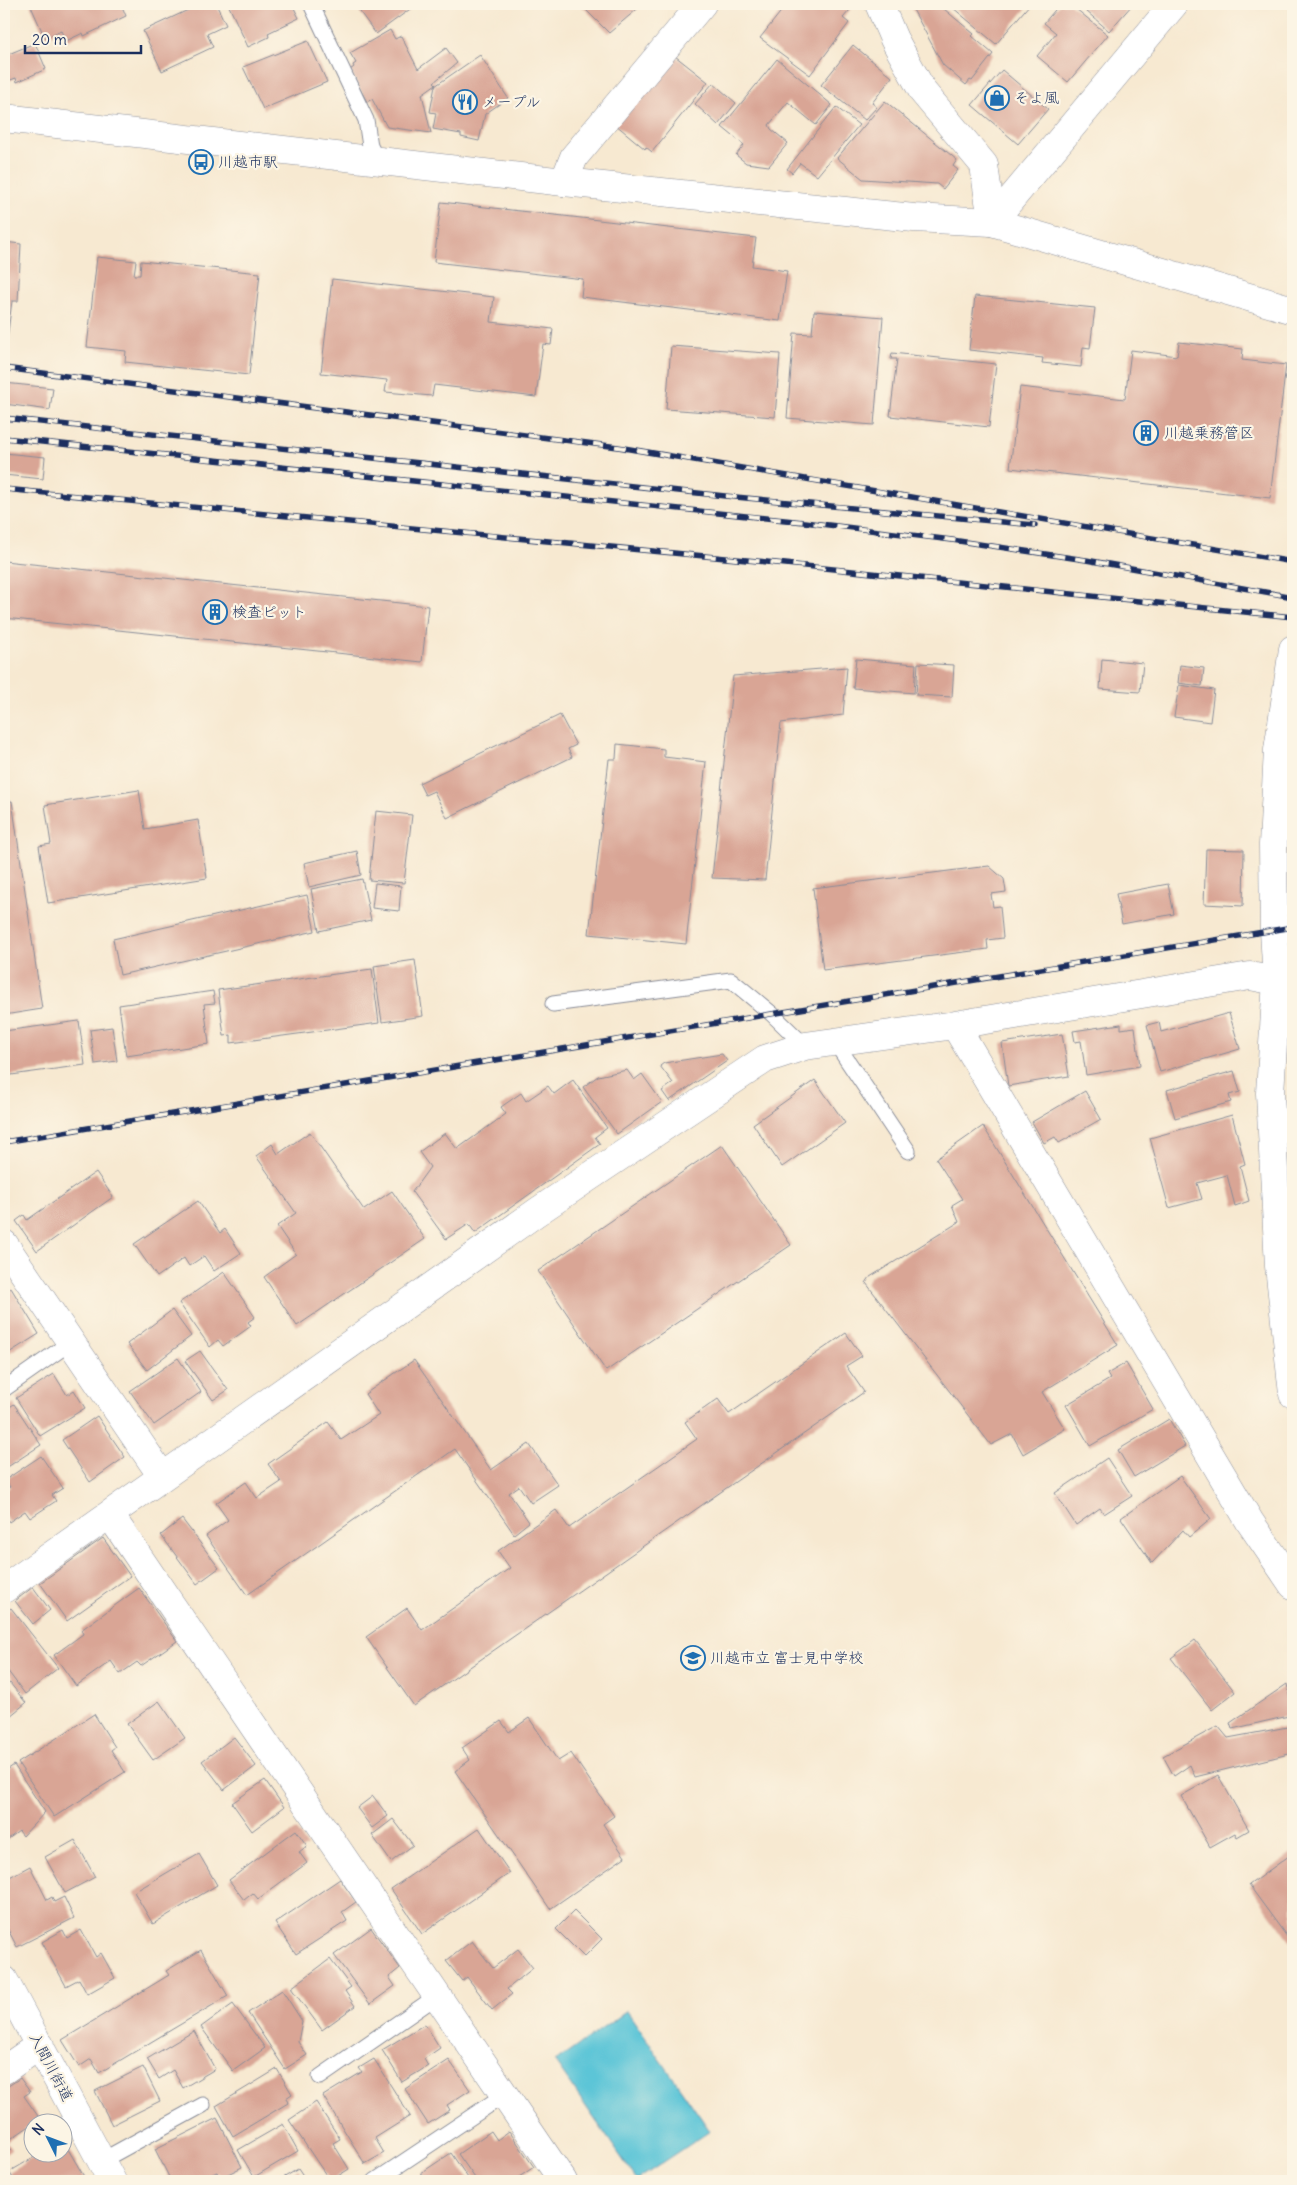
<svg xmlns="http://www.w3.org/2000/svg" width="1297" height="2185" viewBox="0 0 1297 2185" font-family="Delius,'Klee One',sans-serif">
	<rect width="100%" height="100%" fill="#fcf5e5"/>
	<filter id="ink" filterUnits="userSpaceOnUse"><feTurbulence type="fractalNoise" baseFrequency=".02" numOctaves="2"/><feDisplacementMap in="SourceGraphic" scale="10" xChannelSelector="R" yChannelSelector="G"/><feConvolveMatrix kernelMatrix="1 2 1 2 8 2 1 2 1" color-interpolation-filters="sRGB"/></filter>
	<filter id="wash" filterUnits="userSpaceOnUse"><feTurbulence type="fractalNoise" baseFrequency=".0096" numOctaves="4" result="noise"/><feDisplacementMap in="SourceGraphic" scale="20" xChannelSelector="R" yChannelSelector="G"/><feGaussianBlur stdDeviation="1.12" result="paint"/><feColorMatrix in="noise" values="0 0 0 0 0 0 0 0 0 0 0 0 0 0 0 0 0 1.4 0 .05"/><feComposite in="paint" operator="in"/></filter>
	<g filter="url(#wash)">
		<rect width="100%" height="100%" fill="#f7e9d1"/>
		<path fill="#5cc5d7" stroke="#3c7a9a" d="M627 2011 710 2131 637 2180 555 2062Z"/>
		<g id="blocks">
			<path fill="#d9a595" d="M30 4H121L126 16 84 36 83 33 66 41 61 31 45 38Z
				M201 4H216L226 25 207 34 213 47 162 71 143 31Z
				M228 4H292L299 18 268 33 269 37 248 47Z
				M354 4H411L413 7 376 34Z
				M580 4H643L609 33Z
				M787 4H855L843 18 849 23 810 75 760 38Z
				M910 4H938L974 34 972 36 993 54 972 81 970 80 966 85 943 65Z
				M954 4H1030L996 44 952 7Z
				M1060 4H1070L1108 35 1068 82 1037 56 1056 33 1044 23Z
				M1078 4H1133L1109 31Z
				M390 30 395 39 401 36 418 69 446 48 457 63 434 82 436 84 422 94 431 133 387 127 372 99 367 102 350 70 354 67 353 65 356 63 350 53Z
				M308 41 327 82 263 109 243 67Z
				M35 43 46 69 17 82 16 78 5 82 4 56Z
				M853 45 892 77 872 103 877 107 865 120 821 85Z
				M480 55 508 98 485 114 479 141 461 137V134L433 129 436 113 430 112 435 86Z
				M675 56 708 82 652 152 646 147 645 149 615 124Z
				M777 59 832 105 816 125 788 102 769 125 771 129 788 143 769 166 746 163 736 155 744 145 722 127Z
				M1002 70 1048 109 1018 144 972 105Z
				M713 83 736 103 718 125 695 104Z
				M885 101 957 160 953 166 958 170 943 189 937 184 863 179 837 158Z
				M836 107 859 125 817 176 800 163 792 173 787 169Z
				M441 202 756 238 752 266 787 271 780 321 581 297 583 279 434 262Z
				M4 242 21 244 18 301H12L7 340H4Z
				M97 257 136 261 134 275H140L141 261 260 273 249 375 125 362 126 351 87 347Z
				M332 279 494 297 491 322 553 329 551 345 543 344 536 397 434 385 432 396 385 392 387 380 321 373Z
				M975 296 1095 308 1090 348 1083 347 1081 367 1042 363 1043 358 969 350Z
				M814 311 883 317 874 425 787 418 794 333 812 334Z
				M1179 342 1243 349 1242 360 1286 365 1270 498 1010 468 1020 387 1125 399 1131 350 1177 356Z
				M671 346 780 354 775 417 666 409Z
				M892 353 996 364 989 427 890 416 897 359H891Z
				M4 383 53 388 50 410 4 404Z
				M4 453 45 457 43 479 4 475Z
				M4 561 428 606 422 662 4 618Z
				M856 659 916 664 914 693 853 688Z
				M1102 659 1143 663 1140 692 1100 689Z
				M918 663 954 665 952 697 916 695Z
				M1180 665 1204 668 1202 686 1178 683Z
				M847 667 843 715 781 723 765 880 712 878 733 676Z
				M1179 685 1214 690 1210 722 1174 717Z
				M560 715 576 745 568 749 572 757 447 818 434 791 425 795 419 783Z
				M617 744 664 749V757L706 762 686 944 589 934 609 759H616Z
				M139 790 145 829 198 820 207 878 48 903 39 846 51 844 45 805Z
				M12 801 42 1009 4 1015V802Z
				M376 811 412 815 404 883 369 880Z
				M1206 849 1244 850 1243 906 1204 904Z
				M357 851 361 875 309 887 304 863Z
				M989 866 1004 879 1006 892 991 894 993 907 1000 906 1003 938 987 940 988 949 823 970 813 888Z
				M362 879 371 920 319 931 311 889Z
				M375 883 401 886 399 911 372 908Z
				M1168 884 1174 914 1122 924 1116 894Z
				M307 895 315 931 120 975 113 939Z
				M415 960 423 1016 382 1022 374 966Z
				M372 969 379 1023 231 1043V1035L224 1036 218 990Z
				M213 991 215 1003 204 1004 209 1044 126 1056 119 1005Z
				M1229 1013 1240 1049 1160 1072 1147 1025 1159 1022 1161 1032Z
				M79 1021 85 1065 4 1076V1031Z
				M1121 1024V1029L1135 1027 1140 1066 1086 1075 1081 1041 1075 1042 1073 1031Z
				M112 1027 117 1061 95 1064 90 1030Z
				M1062 1034 1069 1076 1008 1086 1002 1043Z
				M722 1054 727 1061 669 1101 662 1091 673 1083 660 1066 664 1063Z
				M627 1070 634 1080 642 1074 662 1102 617 1134 583 1087 598 1076Z
				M1234 1071 1240 1092 1229 1095 1231 1102 1175 1118 1167 1090Z
				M573 1080 607 1128 595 1137 600 1144 475 1233 469 1224 446 1239 412 1192 430 1167 419 1152 445 1133 457 1149 506 1114 501 1107 521 1093 526 1101 548 1086 554 1094Z
				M815 1080 845 1123 782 1167 753 1124Z
				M1085 1091 1101 1119 1059 1143 1055 1137 1044 1143 1032 1122Z
				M1232 1115 1245 1164 1240 1166 1249 1201 1235 1206 1227 1175 1197 1183 1202 1199 1169 1208 1150 1138Z
				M983 1126 1118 1345 1042 1392 1065 1429 1023 1454 1012 1434 991 1445 866 1283 870 1277 959 1222 952 1205 962 1199 936 1159Z
				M310 1132 364 1210 392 1191 425 1239 297 1326 264 1277 296 1254 277 1226 296 1213 256 1156 272 1144 278 1154Z
				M722 1145 791 1245 606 1371 538 1271Z
				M96 1172 113 1197 37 1251 16 1221 24 1215 27 1220Z
				M198 1201 220 1233 225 1229 241 1253 214 1271 204 1256 189 1266 184 1258 157 1277 134 1244Z
				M224 1272 255 1317 248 1322 251 1326 223 1346 218 1340 210 1347 179 1303Z
				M11 1288 39 1334 4 1356V1292Z
				M172 1310 191 1336 147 1370 127 1344Z
				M846 1333 862 1356 846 1366 864 1392 414 1706 366 1637 407 1608 422 1630 510 1568 498 1551 556 1510 569 1528 697 1439 685 1422 718 1399 729 1414Z
				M200 1351 228 1390 213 1400 185 1361Z
				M178 1358 201 1392 154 1425 130 1391Z
				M414 1360 491 1470 529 1444 558 1485 531 1503 519 1486 509 1493 529 1522 514 1534 455 1449 247 1595 206 1536 228 1520 216 1503 246 1482 257 1498 281 1482 268 1464 328 1422 341 1440 379 1415 365 1394Z
				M1126 1363 1153 1409 1090 1446 1066 1405 1110 1379 1107 1374Z
				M54 1374 67 1395 74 1390 85 1408 40 1436 16 1398Z
				M14 1404 41 1445 6 1468 4 1464V1411Z
				M97 1416 125 1457 90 1482 62 1440Z
				M1169 1419 1185 1446 1134 1477 1118 1450Z
				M41 1456 63 1488 52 1495 56 1501 30 1518 25 1511 9 1522 4 1514V1491L10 1487 5 1480Z
				M1107 1458 1132 1496 1104 1514 1100 1508 1076 1525 1055 1493Z
				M1180 1476 1211 1519 1189 1537 1183 1530 1152 1563 1121 1518Z
				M182 1519 219 1568 197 1584 161 1535Z
				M103 1538 130 1576 67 1621 40 1583Z
				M33 1587 50 1610 33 1624 15 1601Z
				M139 1588 177 1641 141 1666 137 1662 120 1674 111 1661 76 1686 54 1655 83 1634 81 1630Z
				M11 1608 58 1668 25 1694 4 1666V1613Z
				M1195 1640 1235 1692 1212 1710 1171 1658Z
				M10 1683 26 1703 4 1721V1687Z
				M1287 1684 1293 1715 1232 1729 1230 1723Z
				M159 1701 185 1738 153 1760 127 1724Z
				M94 1714 115 1747 111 1750 125 1772 54 1817 18 1763Z
				M529 1718 558 1761 571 1753 614 1816 603 1824 625 1857 550 1909 455 1771 470 1760 462 1748 501 1721 509 1732Z
				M1218 1726 1228 1738 1293 1726V1753L1195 1777 1190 1765 1174 1776 1163 1756Z
				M234 1737 256 1766 224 1790 202 1761Z
				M14 1765 45 1812 23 1836 19 1831 4 1842V1772Z
				M1218 1775 1249 1830 1237 1837 1235 1833 1210 1847 1181 1796Z
				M265 1780 284 1807 252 1831 232 1803Z
				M373 1796 388 1816 372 1828 357 1808Z
				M393 1819 413 1845 391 1862 372 1835Z
				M479 1828 510 1873 422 1934 391 1889Z
				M296 1830 307 1846 299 1852 307 1863 258 1899 253 1893 244 1900 229 1880Z
				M75 1840 95 1877 65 1893 45 1857Z
				M1293 1853V1945L1249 1885Z
				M199 1854 217 1885 153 1924 134 1892Z
				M30 1866 47 1900 52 1897 54 1902 64 1897 74 1918 17 1947 4 1922V1880Z
				M340 1879 356 1902 342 1912 347 1921 296 1954 275 1923Z
				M574 1911 602 1939 584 1957 556 1929Z
				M371 1928 400 1968 389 1977 395 1986 370 2004 334 1955Z
				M63 1930 67 1938 81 1930 96 1957 101 1953 115 1978 87 1994 79 1979 66 1986 42 1942Z
				M472 1941 493 1968 518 1949 533 1968 507 1989 512 1994 492 2010 467 1977 462 1981 446 1961Z
				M201 1950 228 1996 99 2073 91 2059 79 2067 62 2040 169 1975 166 1971Z
				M330 1959 351 1987 345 1991 355 2006 322 2030 291 1988Z
				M282 1990 302 2021 298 2042 307 2055 285 2069 248 2013Z
				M233 2004 265 2048 233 2071 201 2027Z
				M425 2024 440 2048 424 2059 428 2066 402 2082 382 2050Z
				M194 2031 215 2069 183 2088 173 2070 159 2079 147 2059Z
				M374 2059 410 2116 375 2138 384 2153 365 2164 323 2096 362 2072 359 2068Z
				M449 2060 470 2090 447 2105 450 2110 428 2124 405 2089Z
				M143 2067 160 2101 112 2125 95 2091Z
				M277 2069 292 2094 286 2098 288 2103 233 2136 216 2106Z
				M20 2078 30 2092 24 2096 40 2119 6 2142 11 2149 4 2154V2089Z
				M316 2102 340 2139 333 2143 349 2169 330 2181 289 2120Z
				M217 2118 242 2167 220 2178 217 2172 198 2181H171L155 2149Z
				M283 2124 298 2151 254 2177 238 2150Z
				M491 2131 497 2140 509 2131 534 2167 513 2181H477L458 2154Z
				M62 2139 86 2180 15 2181 9 2172 43 2152H62Z
				M451 2153 470 2181H426L421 2173Z
				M298 2169 306 2181H278Z"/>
		</g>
	</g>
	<g filter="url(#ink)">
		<use href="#blocks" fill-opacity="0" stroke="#898c98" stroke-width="1"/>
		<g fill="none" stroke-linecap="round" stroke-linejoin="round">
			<defs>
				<path id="service" d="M311 4 366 120 370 146 377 160
					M553 1004 731 980 772 1014 805 1046
					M835 1042 908 1151
					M4 1389 71 1342
					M320 2077 437 1996
					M101 2161 203 2105
					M375 2181 504 2095"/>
				<path id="minor" d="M564 182 574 157 702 4
					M992 222 1174 4
					M955 1025 1250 1522 1293 1585
					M4 1244 162 1476
					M110 1515 563 2181
					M4 1589 537 1212 765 1059 805 1046 955 1025 1250 976 1293 984
					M4 1980 112 2181
					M4 2070 40 2045"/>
				<path id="tertiary" d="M879 4 894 39 923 92 984 165 992 222
					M4 118 564 182 914 218 992 222 1293 310
					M1293 649 1278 750 1273 845 1274 931 1277 980 1270 1093 1279 1266 1293 1394"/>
			</defs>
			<use href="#service" stroke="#898c98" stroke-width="17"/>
			<use href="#minor" stroke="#898c98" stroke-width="29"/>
			<use href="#tertiary" stroke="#898c98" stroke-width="29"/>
			<use href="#service" stroke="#fff" stroke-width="15"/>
			<use href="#minor" stroke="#fff" stroke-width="28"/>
			<use href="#tertiary" stroke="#fff" stroke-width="28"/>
			<defs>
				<path id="rail" d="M4 368 618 447 1293 562
					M4 418 725 496 1035 525
					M4 438 804 522 952 540 1086 560 1293 597
					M4 489 757 561 1293 617
					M4 1142 1293 927"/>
			</defs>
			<use href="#rail" stroke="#1b2f5e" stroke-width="5.5"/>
			<use href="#rail" stroke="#fcf5e5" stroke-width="4" stroke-dasharray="11" stroke-linecap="butt"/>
		</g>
	</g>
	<defs>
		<symbol id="shop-ring" viewBox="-11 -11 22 22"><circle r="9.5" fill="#fcf5e5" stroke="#1f6fb2" stroke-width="1.5"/><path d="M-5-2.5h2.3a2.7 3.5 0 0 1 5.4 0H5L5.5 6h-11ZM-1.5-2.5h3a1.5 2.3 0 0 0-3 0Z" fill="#1f6fb2"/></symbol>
		<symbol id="restaurant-ring" viewBox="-11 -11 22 22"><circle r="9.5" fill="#fcf5e5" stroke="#1f6fb2" stroke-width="1.5"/><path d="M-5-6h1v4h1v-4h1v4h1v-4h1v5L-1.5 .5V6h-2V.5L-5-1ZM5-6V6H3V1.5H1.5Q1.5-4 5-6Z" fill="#1f6fb2"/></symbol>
		<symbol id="bus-ring" viewBox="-11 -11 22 22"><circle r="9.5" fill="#fcf5e5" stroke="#1f6fb2" stroke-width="1.5"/><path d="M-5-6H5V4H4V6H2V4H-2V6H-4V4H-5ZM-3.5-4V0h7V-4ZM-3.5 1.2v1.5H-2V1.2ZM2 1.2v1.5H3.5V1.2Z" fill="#1f6fb2"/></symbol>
		<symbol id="building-ring" viewBox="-11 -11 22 22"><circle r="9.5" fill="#fcf5e5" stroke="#1f6fb2" stroke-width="1.5"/><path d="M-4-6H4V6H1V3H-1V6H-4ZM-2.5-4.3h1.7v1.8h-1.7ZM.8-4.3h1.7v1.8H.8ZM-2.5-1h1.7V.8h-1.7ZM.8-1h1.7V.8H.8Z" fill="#1f6fb2"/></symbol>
		<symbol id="school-ring" viewBox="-11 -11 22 22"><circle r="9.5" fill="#fcf5e5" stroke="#1f6fb2" stroke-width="1.5"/><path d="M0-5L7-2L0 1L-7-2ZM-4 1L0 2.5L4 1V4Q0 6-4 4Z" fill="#1f6fb2"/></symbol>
	</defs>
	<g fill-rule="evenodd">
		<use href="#shop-ring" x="983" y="84" width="28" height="28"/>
		<use href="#restaurant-ring" x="451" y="88" width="28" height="28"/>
		<use href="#bus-ring" x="187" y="148" width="28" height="28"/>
		<use href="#building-ring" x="1132" y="419" width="28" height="28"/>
		<use href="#building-ring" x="201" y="598" width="28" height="28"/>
		<use href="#school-ring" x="679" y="1644" width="28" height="28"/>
	</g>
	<g text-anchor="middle" stroke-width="4.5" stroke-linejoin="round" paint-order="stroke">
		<g font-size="15" fill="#1b2f5e" stroke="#fcf5e5" text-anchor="start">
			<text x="1014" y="103">そよ風</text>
			<text x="482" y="107">メープル</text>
			<text x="218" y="167">川越市駅</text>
			<text x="1164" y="438">川越乗務管区</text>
			<text x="232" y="617">検査ピット</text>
			<text x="710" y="1663">川越市立 富士見中学校</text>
		</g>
		<g font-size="15" fill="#1b2f5e" stroke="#fcf5e5">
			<text transform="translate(51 2067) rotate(62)" y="5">入間川街道</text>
		</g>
	</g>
	<rect width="1297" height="2185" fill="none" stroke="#fcf5e5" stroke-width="20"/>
	<g transform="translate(48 2138) rotate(312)"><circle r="24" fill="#fcf5e5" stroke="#a2a6af"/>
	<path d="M0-4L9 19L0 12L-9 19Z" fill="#1f6fb2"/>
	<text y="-8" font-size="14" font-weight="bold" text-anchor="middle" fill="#1b2f5e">N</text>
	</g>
	<path d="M25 45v8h116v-8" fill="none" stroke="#1b2f5e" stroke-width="2.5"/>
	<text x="32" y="45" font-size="15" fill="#1b2f5e" stroke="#fcf5e5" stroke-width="4" paint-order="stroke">20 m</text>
</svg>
